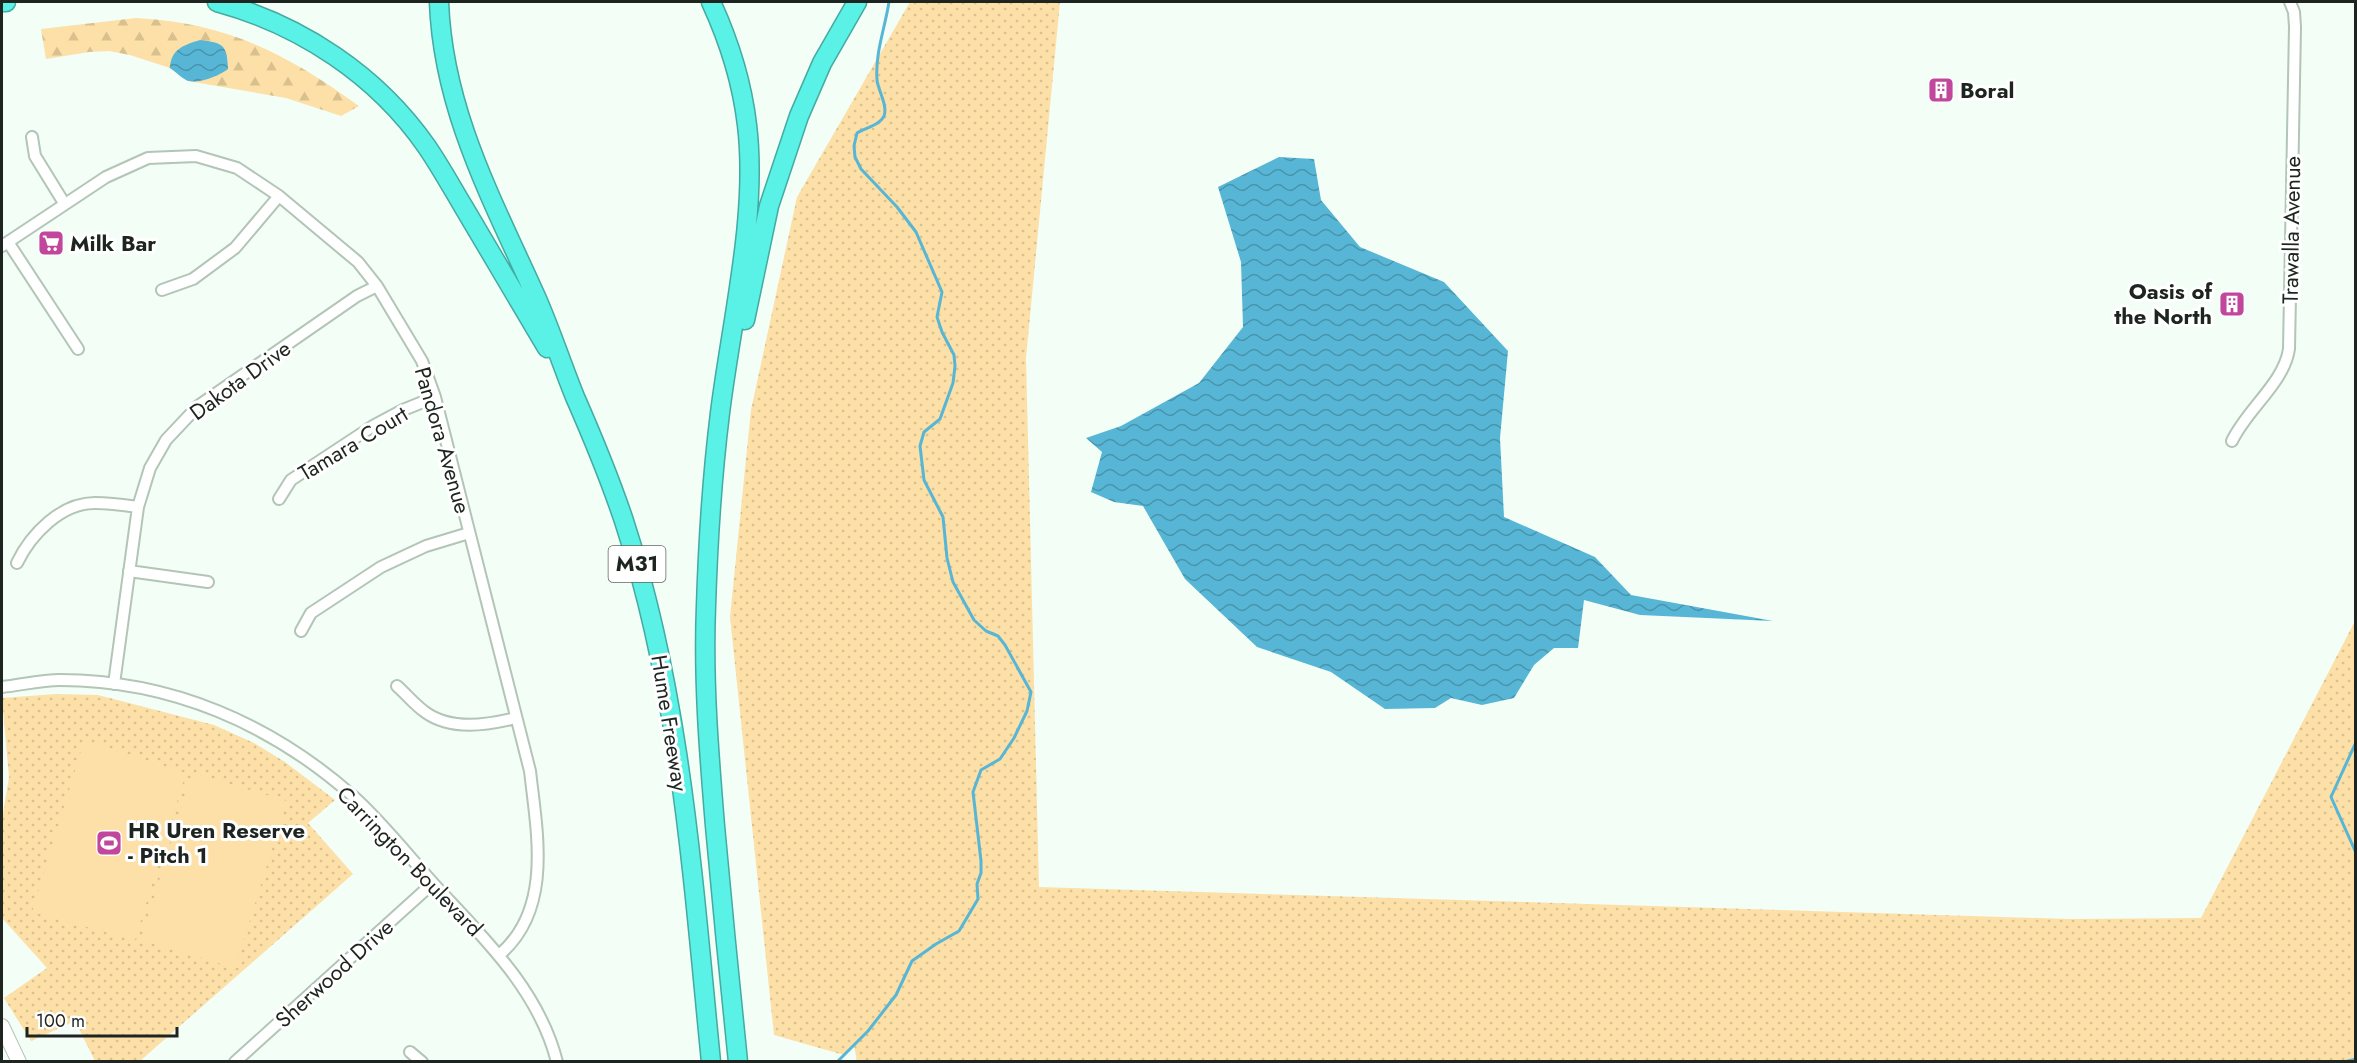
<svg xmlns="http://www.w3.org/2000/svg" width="2357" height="1063" viewBox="0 0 2357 1063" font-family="Jost,sans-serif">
	<defs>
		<pattern id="grass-dots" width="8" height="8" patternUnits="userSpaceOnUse" patternTransform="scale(1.5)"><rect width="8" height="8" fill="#fde0a7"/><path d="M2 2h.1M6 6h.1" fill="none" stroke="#d8c08f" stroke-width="1.8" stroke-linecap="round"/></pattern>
		<pattern id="forest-firs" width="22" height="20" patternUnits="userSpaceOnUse" patternTransform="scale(1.5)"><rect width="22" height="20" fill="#fde0a7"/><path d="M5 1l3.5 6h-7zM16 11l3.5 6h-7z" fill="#d8c08f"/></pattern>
		<pattern id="water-waves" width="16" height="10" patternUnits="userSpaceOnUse" patternTransform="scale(1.5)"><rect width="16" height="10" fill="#57b6d5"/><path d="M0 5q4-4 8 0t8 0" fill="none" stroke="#4794ac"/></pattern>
	</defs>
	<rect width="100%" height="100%" fill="#f3fef6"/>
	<path fill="url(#grass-dots)" d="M910 2H1060L1026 358 1039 887 2070 919 2201 918 2355 621V1061L857 1062 854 1045 844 1055 774 1035 730 617 751 410 797 197Z
		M56 694 98 695 214 725 254 743 285 762 335 800 308 823 353 874 140 1061H95L75 1021 31 1041 4 998 47 968 2 918V819L9 777 2 698Z"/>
	<path fill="url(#forest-firs)" d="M136 18C227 23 286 53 359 106L341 116 286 98 188 81 170 68 130 55 109 51 89 52 46 59 41 29Z"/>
	<path fill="#fde0a7" d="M84 741 186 773 135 940 32 912Z
		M192 773 287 801 235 968 141 940Z"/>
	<path fill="url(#water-waves)" d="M200 40C223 43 227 44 228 69 219 76 197 85 186 80 180 77 175 71 170 68 171 49 184 45 200 40Z
		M1279 157 1314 159 1321 200 1360 247 1444 282 1508 351 1500 438 1504 517 1595 557 1631 595 1773 621 1640 615 1584 600 1578 648H1554L1534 665 1514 698 1482 705 1451 698 1435 708 1385 709 1331 672 1257 647 1185 579 1143 506 1114 502 1091 492 1102 452 1086 438 1121 426 1199 383 1243 327 1241 262 1218 187Z"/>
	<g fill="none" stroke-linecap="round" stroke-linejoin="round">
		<path stroke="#57b6d5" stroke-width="3" d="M2356 742 2331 797 2356 853
			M837 1062 868 1031 896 995 912 961 936 944 959 931 978 899 977 884 981 873V861L973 792 981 770 1000 759 1014 738 1027 711 1031 692 1005 645 998 636 986 631 974 620 953 582 947 558 943 517 924 480 920 446 924 432 940 419 953 383 955 366 954 355 942 332 937 317 942 292 916 232 897 207 861 169 855 157 854 146 857 133C865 128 880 125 884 116 888 106 878 90 877 80 875 53 885 28 889 2
			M2344 1062 2356 1059"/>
		<defs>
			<path id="street" d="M32 137 35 156 64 203
				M8 242 78 349
				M2 246 106 177 148 158 196 156 237 168 279 196 358 262 377 286 422 361 435 397 530 771C537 833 553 910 499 955
				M162 290 193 279 235 248 279 196
				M2232 441C2247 409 2284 383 2289 349L2295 27 2294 12 2290 2
				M279 499 291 480 373 426 403 410 435 397
				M17 563C31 534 61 503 95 503 109 503 124 505 138 507
				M129 571 208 582
				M301 631 311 613 381 567 426 546 469 533
				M114 684 138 507 150 468 166 440 198 406 357 296 377 286
				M397 686C406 694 415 705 425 712 451 731 487 725 516 718
				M2 687C21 685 41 680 60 680 171 680 272 724 354 797 386 826 413 862 443 894 489 943 540 994 557 1062
				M410 1052 422 1062
				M235 1062 433 883"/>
			<path id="secondary" d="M2 1026 19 1062"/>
			<path id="highway" d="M2 2H6
				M217 2C301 25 377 75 427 147 440 166 451 186 463 206 491 253 519 300 547 348
				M439 2C443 111 493 201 537 299 551 331 562 365 575 397 593 438 610 479 624 521 681 695 693 881 711 1062
				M711 2C729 41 742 82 747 125 758 215 731 323 720 413 712 477 708 542 706 606 703 680 709 753 715 826 722 905 730 983 738 1062
				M745 320 769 206 799 116 822 63 857 2"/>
		</defs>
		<use href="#street" stroke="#b2c5b7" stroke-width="14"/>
		<use href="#secondary" stroke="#b2c5b7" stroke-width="16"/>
		<use href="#highway" stroke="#45aaa1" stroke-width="21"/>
		<use href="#street" stroke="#fff" stroke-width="10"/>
		<use href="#secondary" stroke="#fff" stroke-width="14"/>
		<use href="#highway" stroke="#5af1e6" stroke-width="18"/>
	</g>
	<defs>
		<symbol id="building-square" viewBox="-11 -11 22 22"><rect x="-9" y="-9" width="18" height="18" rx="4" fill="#c0479b" stroke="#fff"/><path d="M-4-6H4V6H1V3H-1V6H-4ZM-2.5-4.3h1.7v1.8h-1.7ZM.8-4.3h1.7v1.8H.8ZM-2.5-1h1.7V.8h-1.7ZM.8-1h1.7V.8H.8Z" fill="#fff"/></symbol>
		<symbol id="supermarket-square" viewBox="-11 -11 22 22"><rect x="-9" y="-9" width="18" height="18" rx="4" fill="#c0479b" stroke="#fff"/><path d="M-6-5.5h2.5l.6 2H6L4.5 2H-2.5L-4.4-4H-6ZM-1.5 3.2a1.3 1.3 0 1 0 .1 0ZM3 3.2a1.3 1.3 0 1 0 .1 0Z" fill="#fff"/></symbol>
		<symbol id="stadium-square" viewBox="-11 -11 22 22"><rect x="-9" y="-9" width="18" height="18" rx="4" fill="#c0479b" stroke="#fff"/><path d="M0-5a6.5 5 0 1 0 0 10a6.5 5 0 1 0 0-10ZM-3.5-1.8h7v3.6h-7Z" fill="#fff"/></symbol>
	</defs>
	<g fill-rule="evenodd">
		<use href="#building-square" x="1926" y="75" width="30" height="30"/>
		<use href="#supermarket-square" x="36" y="228" width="30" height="30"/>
		<use href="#building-square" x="2217" y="289" width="30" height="30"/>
		<use href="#stadium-square" x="94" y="828" width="30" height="30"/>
	</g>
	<g text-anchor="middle" stroke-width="6" stroke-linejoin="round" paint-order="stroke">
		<rect fill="#fff" stroke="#626663" stroke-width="1.5" x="608.5" y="546" width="57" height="36" rx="4.5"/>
		<g font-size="21" font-weight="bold" fill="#1e2520">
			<text x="637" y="571">M31</text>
		</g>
		<g font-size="22" font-weight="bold" fill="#1e2520" stroke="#fff" text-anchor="start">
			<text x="1960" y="98">Boral</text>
			<text x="70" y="251">Milk Bar</text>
			<text x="2212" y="299" text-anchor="end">Oasis of<tspan x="2212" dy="25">the North</tspan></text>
			<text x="128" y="838">HR Uren Reserve<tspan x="128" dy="25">- Pitch 1</tspan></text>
		</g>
		<g font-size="22" fill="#1e2520" stroke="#fff">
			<text transform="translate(2291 230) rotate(-89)" y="8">Trawalla Avenue</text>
			<text transform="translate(240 380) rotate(-36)" y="8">Dakota Drive</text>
			<text transform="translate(443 440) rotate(74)" y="8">Pandora Avenue</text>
			<text transform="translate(353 443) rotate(-31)" y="8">Tamara Court</text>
			<text transform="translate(670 723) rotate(81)" y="8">Hume Freeway</text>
			<text transform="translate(410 861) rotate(46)" y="8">Carrington Boulevard</text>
			<text transform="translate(334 973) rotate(-42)" y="8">Sherwood Drive</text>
		</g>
	</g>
	<rect width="2357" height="1063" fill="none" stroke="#1e2520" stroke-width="6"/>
	<path d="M27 1027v9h150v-9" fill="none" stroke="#1e2520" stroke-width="3"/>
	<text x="36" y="1027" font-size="18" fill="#1e2520" stroke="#ffffff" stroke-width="4.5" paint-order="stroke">100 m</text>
</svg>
